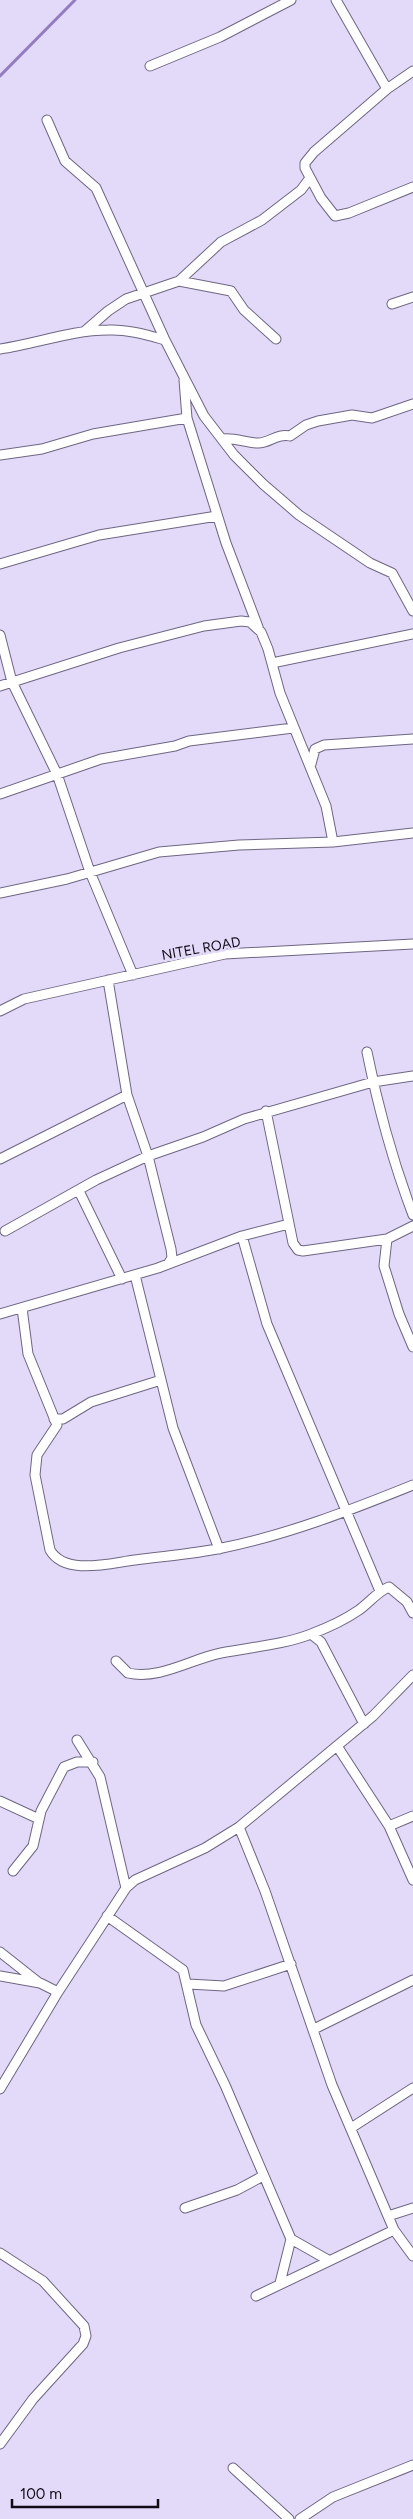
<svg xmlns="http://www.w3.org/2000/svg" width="413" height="2519" viewBox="0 0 413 2519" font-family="Figtree,sans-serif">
	<rect width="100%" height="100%" fill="#e3d9f9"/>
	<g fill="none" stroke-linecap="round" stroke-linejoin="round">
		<path stroke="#937dc1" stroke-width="3" d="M0 76 75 0"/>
		<defs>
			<path id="minor" d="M336 0 387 89
				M150 66 220 37 291 0
				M413 71 387 89 314 152 305 163V168L321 198 335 216 349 213 413 187
				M47 120 65 161 96 188 165 340 204 416 234 455 263 484 299 515 370 563 392 573 413 611
				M179 281 231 291 244 310 276 339
				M392 304 413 297
				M85 331 108 311 126 299 179 281 221 242 262 220 301 190 310 178
				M0 349C36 344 71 330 108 330 127 329 147 335 165 340
				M184 380 187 418 226 543 258 627
				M222 439C235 437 246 443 258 443 270 443 277 433 290 436L306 425 318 421 352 415 372 418 413 404
				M0 455 42 449 93 434 187 418
				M0 564 99 535 217 516
				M0 635 12 682 57 774 90 872 133 975
				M272 663 413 634
				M0 686 119 648 204 626 241 621 250 622 261 632 268 649 280 693 326 806 333 842
				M311 764 315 749 324 745 413 739
				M0 794 101 759 175 746 189 741 293 728
				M0 893 67 879 159 852 239 845 333 842 413 833
				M108 980 127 1095 148 1156 171 1249 172 1258 168 1264
				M0 1011 24 999 225 954 413 944
				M367 1052C378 1107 393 1162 413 1215
				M266 1111 293 1243 298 1250 303 1251 387 1239 413 1226
				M0 1159 127 1095
				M79 1191 122 1279
				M5 1231 96 1180 148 1156 203 1137 244 1119 373 1082 413 1076
				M242 1236 267 1324 380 1591
				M387 1239 384 1266 399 1314 413 1347
				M135 1275 173 1428 219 1549
				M22 1308 28 1354 57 1425 37 1455 35 1475 50 1550C65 1576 110 1563 135 1560 164 1556 194 1554 222 1548 287 1535 351 1510 413 1485
				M0 1314 158 1268 242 1236 289 1224
				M54 1419H63L91 1402 161 1380
				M311 1634 321 1642 364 1724
				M116 1661 128 1673C160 1680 191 1659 221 1653 251 1647 283 1645 311 1634 327 1628 346 1619 359 1610 370 1602 377 1592 389 1587L407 1602 413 1613
				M77 1740 100 1777 126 1888
				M337 1746 389 1826 413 1880
				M0 1801 39 1819
				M389 1826 413 1816
				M239 1827 265 1891 332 2085 394 2230 413 2256
				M13 1871 33 1846 41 1811 64 1767 77 1762H93
				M107 1916 183 1970 196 2025 225 2085 291 2239 328 2260
				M0 1952 38 1982
				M0 1976 40 1983 58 1992
				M188 1984 224 1986 291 1964
				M314 2029 413 1980
				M0 2089 58 1992 126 1888 135 1880 205 1848 239 1827 373 1716 413 1675
				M351 2128 413 2088
				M185 2208 237 2190 263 2176
				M388 2216 413 2208
				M0 2253 43 2281 84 2326 86 2336 83 2344 33 2399 0 2444
				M280 2283 291 2239
				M256 2296 394 2230
				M233 2468 289 2519
				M300 2519 333 2497 413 2465"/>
		</defs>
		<use href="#minor" stroke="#6e6682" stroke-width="11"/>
		<use href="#minor" stroke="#fff" stroke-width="9"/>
	</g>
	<g text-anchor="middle" stroke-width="5" stroke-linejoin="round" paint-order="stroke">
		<g font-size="14" fill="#0f0c16" stroke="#e3d9f9">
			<text transform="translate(201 948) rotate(-10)" y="5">NITEL ROAD</text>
		</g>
	</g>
	<path d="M12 2499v8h146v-8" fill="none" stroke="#0f0c16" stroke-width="2.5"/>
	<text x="20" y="2499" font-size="15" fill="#0f0c16" stroke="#e3d9f9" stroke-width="4" paint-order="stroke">100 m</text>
</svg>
